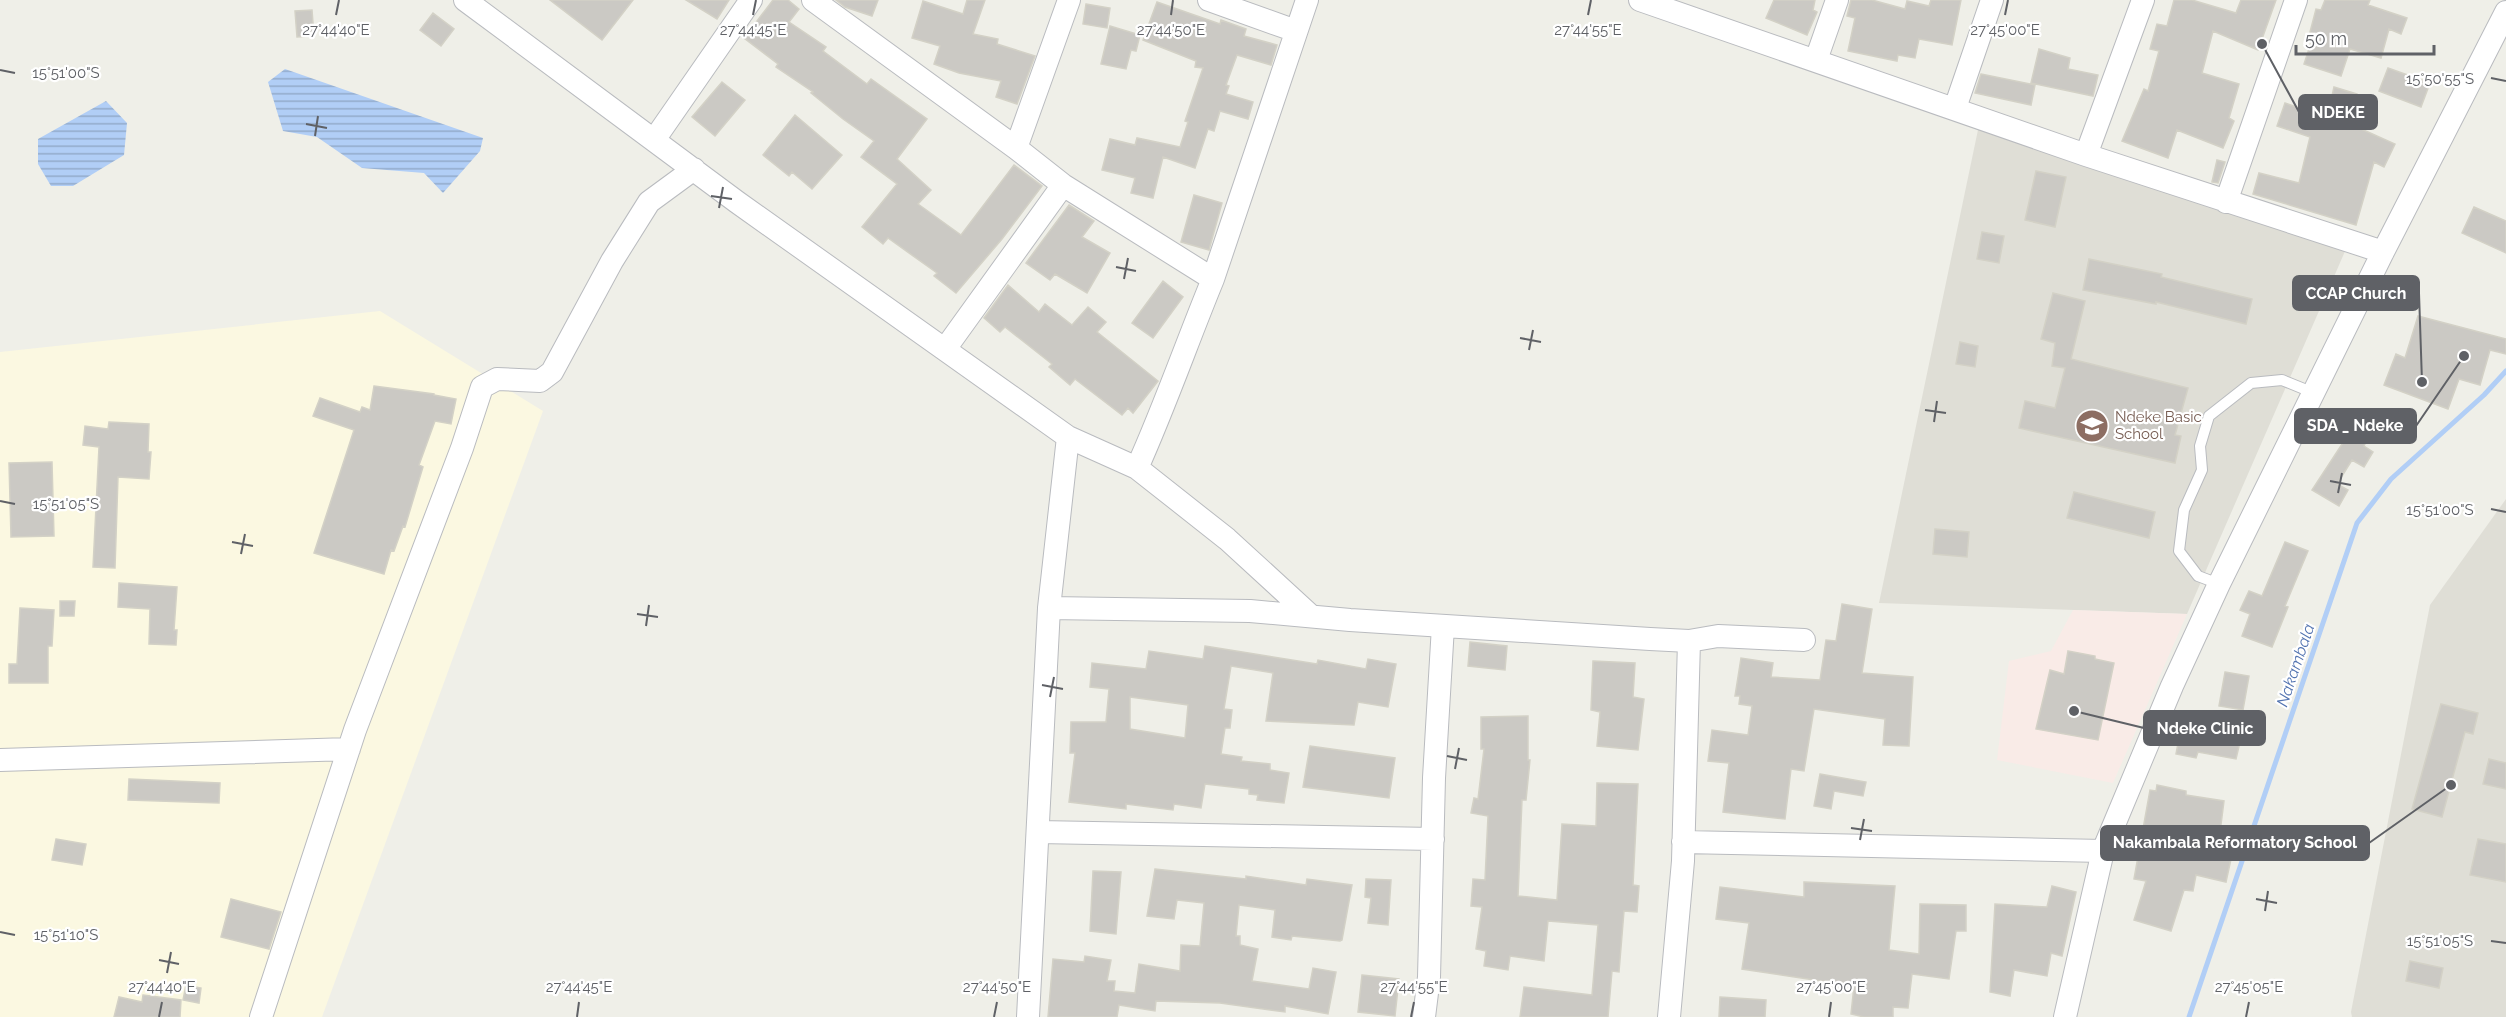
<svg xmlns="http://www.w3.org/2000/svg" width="2506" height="1017" viewBox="0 0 2506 1017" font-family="Raleway,sans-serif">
	<defs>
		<pattern id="water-rules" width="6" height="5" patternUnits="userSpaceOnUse" patternTransform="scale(1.5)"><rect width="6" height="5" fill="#b1cef6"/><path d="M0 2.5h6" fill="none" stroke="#93abcb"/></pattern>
	</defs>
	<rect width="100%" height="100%" fill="#efefe8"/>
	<path fill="#fbf8e1" d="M380 311 543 411 322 1017H0V352Z"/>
	<path fill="#dfded6" d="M1979 125 2346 249 2187 614 1879 603Z
		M2506 499V1017H2352L2351 1012 2430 605Z"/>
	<path fill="#f9ebe7" d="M2073 610 2187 614 2113 783 1997 760 2009 661 2051 651Z"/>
	<path fill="url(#water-rules)" d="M285 69 483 138 480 151 443 193 424 173 362 168 317 137 283 131 268 82Z
		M106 101 127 123 124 155 73 186H51L38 164V139Z"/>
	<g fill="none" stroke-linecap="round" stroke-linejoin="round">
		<path stroke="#b1cef6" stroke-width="5" d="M2189 1017 2357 523 2391 479 2484 395 2506 371"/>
	</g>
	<path fill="#cbc9c4" stroke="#d3d1c6" stroke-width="1.5" fill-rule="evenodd" d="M550 0H633L602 40Z
		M686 0H729L717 19Z
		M773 0H788L799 9 789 22 826 47 823 51 867 84 871 79 927 119 897 159 931 190 918 204 961 235 1014 165 1042 186 1002 239 956 293 934 276 937 273 888 238 883 244 862 227 897 184 861 157 874 141 843 119 811 93 813 92 776 67 778 64 744 38Z
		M836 0H878L872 16 845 7Z
		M967 0H985L973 34 998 39 997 44 1035 56 1017 104 996 97 1001 81 959 73 934 64 940 46 912 38 923 1 963 14Z
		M1774 0H1815L1813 10 1817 12 1807 35 1766 18Z
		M1851 0H1872L1905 9 1907 1 1929 6 1931 0H1961L1952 45 1919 39 1915 58 1898 55 1897 61 1848 51 1855 18 1847 16Z
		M2174 0H2192L2236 13 2241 0H2276L2258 50 2213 31 2202 73 2239 84 2229 118 2234 121 2223 148 2177 130 2168 158 2122 141 2144 89 2148 91 2159 51 2150 49 2157 24 2167 26Z
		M2325 0H2370L2368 5 2407 18 2401 34 2389 29 2381 58 2350 49 2341 76 2304 64 2314 34 2310 32 2316 9 2321 10Z
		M1157 2 1220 24 1221 20 1246 29 1244 36 1277 45 1271 65 1237 55 1226 85 1229 86 1226 94 1253 102 1248 119 1220 111 1214 131 1208 129 1195 168 1163 157 1153 198 1131 193 1135 178 1102 170 1110 139 1135 145 1137 138 1180 147 1188 122 1185 121 1203 68 1195 67 1196 61 1143 40Z
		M1086 4 1110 8 1107 28 1083 24Z
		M312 10 314 36 297 37 295 11Z
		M433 13 454 29 441 46 420 30Z
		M1110 26 1140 35 1136 51 1131 50 1126 69 1101 64Z
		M2039 49 2070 58 2068 69 2098 75 2093 96 2031 83Z
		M2388 68 2430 83 2421 107 2379 91Z
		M1981 74 2035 85 2031 105 1975 93Z
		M722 82 745 100 715 136 692 117Z
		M2334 87 2357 94 2348 123 2395 144 2384 167 2374 162 2356 225 2253 194 2259 173 2299 183 2310 137 2277 126 2285 103 2327 118Z
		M795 115 842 155 812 189 792 172 789 176 763 155Z
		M2217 160 2225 162 2218 183 2212 182Z
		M2036 171 2066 177 2055 227 2025 220Z
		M1194 195 1222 203 1209 250 1181 242Z
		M1069 205 1094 221 1082 237 1110 253 1087 293 1055 274 1050 280 1026 263Z
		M2474 207 2506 221V253L2462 233Z
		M1982 232 2004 236 1999 263 1977 259Z
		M2089 259 2162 274 2161 277 2252 299 2246 324 2156 302V304L2083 290Z
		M1163 281 1183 297 1153 338 1132 323Z
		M1008 285 1039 312 1045 304 1072 325 1088 307 1106 322 1097 332 1158 381 1133 413 1128 408 1122 415 1075 379 1070 385 1049 367 1052 364 1005 327 1000 332 984 318Z
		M2053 293 2085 301 2071 359 2188 388 2175 435 2181 436 2175 463 2019 428 2025 401 2055 408 2065 368 2052 366 2055 343 2041 339Z
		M2418 316 2506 339V354L2490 350 2480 385 2459 379 2448 409 2384 385 2396 354 2405 358Z
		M1960 342 1978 346 1975 367 1956 364Z
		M374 386 434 394V395L456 399 451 424 435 421 419 465 423 467 405 527 403 526 394 551 391 550 384 574 314 553 354 430 313 416 320 398 360 412 362 407 370 410Z
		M2352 414 2374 425 2364 446 2373 452 2364 467 2352 460 2337 484 2348 490 2339 506 2312 490 2350 432 2345 430Z
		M109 422 149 424 148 452H151L149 479 118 477 115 568 93 567 99 447 83 445 85 426 108 429Z
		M52 462 54 536 11 537 9 463Z
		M2074 492 2155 512 2149 538 2067 518Z
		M1935 529 1969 532 1967 557 1933 554Z
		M2285 542 2308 551 2285 606 2288 607 2272 647 2242 636 2250 614 2240 610 2249 591 2262 596Z
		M119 583 177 587 174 630H177L176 645 149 644 150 609 118 607Z
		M60 601H75L74 616H60Z
		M1842 604 1872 609 1862 673 1913 677 1909 746 1883 745 1885 719 1814 709 1804 771 1791 769 1785 819 1723 812 1729 763 1708 761 1712 730 1748 735 1752 706 1739 704 1740 696H1735L1741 658 1773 663 1771 677 1820 680 1826 640 1836 641Z
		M20 608 54 610 52 646H48V683H9V664H17Z
		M1470 642 1507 646 1505 670 1468 666Z
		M1205 646 1317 664 1318 660 1366 669 1368 659 1396 664 1388 707 1358 702 1354 725 1266 721 1273 673 1231 666 1224 709 1232 710 1230 728H1225L1221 754 1242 757 1241 761 1270 764V770L1289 773 1284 803 1257 800 1258 795 1249 794V789L1205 784 1201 808 1174 804 1173 810 1126 804V809L1069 802 1075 753H1070L1071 722H1106L1109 689 1090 687 1092 663 1146 669 1149 651 1203 659ZM1130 697 1188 705 1185 738 1130 729Z
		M2068 651 2095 656V659L2114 663 2098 740 2036 729 2050 670 2064 674Z
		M1593 661 1635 663 1633 697 1644 699 1638 750 1597 746 1600 712 1591 710Z
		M2225 672 2249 676 2243 710 2219 706Z
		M2441 704 2478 713 2473 734 2465 732 2442 817 2412 809Z
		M1528 716V760H1530L1526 800H1522L1518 896 1557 900 1562 824 1596 826 1597 783 1638 784 1633 885 1639 886 1637 912 1624 911 1619 972 1612 971 1608 1017H1520L1524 987 1592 995 1598 925 1548 921 1544 961 1510 956 1508 970 1484 966 1486 951 1476 949 1482 907 1471 906 1473 879 1485 880 1488 816 1471 813 1474 798 1478 799 1484 749H1481V717Z
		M2183 718 2203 722 2201 735 2240 742 2236 759 2198 752 2196 758 2176 754Z
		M1310 746 1395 758 1389 798 1303 787Z
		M2489 759 2506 763V789L2483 784Z
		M1820 774 1866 782 1863 796 1834 791 1831 809 1814 806Z
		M129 779 220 783 219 803 128 800Z
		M2157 785 2186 791V795L2224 801 2217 856 2231 859 2226 882 2196 875 2193 891 2184 890 2171 931 2134 920 2146 881 2134 879 2150 790 2156 791Z
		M56 839 86 844 82 865 52 860Z
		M2478 839 2506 844V882L2470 875Z
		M1155 869 1246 879V876L1306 885 1307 879 1352 885 1342 940 1340 941 1292 936 1291 940 1272 937 1275 910 1239 905 1236 936H1240V945L1258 949 1252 981 1309 989 1313 968 1336 972 1328 1014 1285 1006V1012L1220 1003 1156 1001 1155 1011 1119 1005 1117 1017H1048L1053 959 1084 962 1085 956 1111 960 1107 981H1115L1114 991 1135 993 1139 964 1180 971 1181 945 1200 946 1204 903 1177 900 1174 919 1147 916Z
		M1093 871 1121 872 1116 934 1090 931Z
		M1366 879 1391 880 1388 925 1368 923 1371 898 1365 897Z
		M1804 882 1895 886 1889 950 1919 954 1920 904 1966 905V931H1956L1949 979 1912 974 1908 1008 1893 1007V1017H1864L1851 1014 1854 986 1742 969 1749 923 1716 919 1720 887 1804 897Z
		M2052 886 2076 892 2062 956 2051 953 2047 976 2014 970 2010 996 1990 992 1995 904 2047 907Z
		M231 899 281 912 269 949 221 937Z
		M2410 961 2443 968 2439 988 2406 981Z
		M1362 975 1399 979 1395 1016 1358 1012Z
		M186 985 201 988 199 1003 183 1000Z
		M143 995 181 1000 180 1017H114L119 997 142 1002Z
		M1720 997 1766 1000 1765 1017H1719Z"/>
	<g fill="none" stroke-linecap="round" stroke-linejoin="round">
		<defs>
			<path id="lane" d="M2219 584 2198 576 2179 551 2184 510 2202 470 2200 446 2209 416 2251 383 2282 380 2314 393"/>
			<path id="street" d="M465 0 737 202 1068 437 1049 608 1028 1017
				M813 0 1016 148
				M1069 0 1016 148 1063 185 1213 279 1307 0
				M1209 0 1296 31
				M1640 0 2086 155 2383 252
				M1816 60 1837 0
				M1955 108 1992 0
				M654 140 751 0
				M2086 155 2143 0
				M2226 202 2296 0
				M1213 279C1187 342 1165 406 1137 468L1227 539 1310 615
				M945 349 1063 185
				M1068 437 1137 468
				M1049 608 1250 611 1350 620 1650 639 1689 641 1718 636 1804 640
				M0 760 349 749
				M1038 832 1433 839
				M1683 842 2103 851
				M261 1017 355 730 462 448 482 387 497 379 540 381 552 372 612 261 649 202 694 169
				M1424 1017 1429 977 1434 778 1443 626
				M1669 1017 1683 861 1689 641
				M2065 1017 2103 851 2172 686 2219 584 2383 252 2506 12"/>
		</defs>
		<use href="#lane" stroke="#b9bbbf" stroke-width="12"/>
		<use href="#street" stroke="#b9bbbf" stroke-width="24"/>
		<use href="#lane" stroke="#fff" stroke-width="10"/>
		<use href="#street" stroke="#fff" stroke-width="22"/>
	</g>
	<path fill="none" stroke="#5f6166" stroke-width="2" d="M336 15 339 0M753 15 756 0M1171 15 1173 0M1588 15 1591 0M2005 15 2008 0M0 70 15 73M2491 78 2506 81M306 124 327 128M315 136 318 116M711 196 732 199M719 208 723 187M1116 267 1136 271M1124 279 1128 258M1520 338 1541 342M1529 350 1533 330M1925 410 1946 413M1934 422 1937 401M2330 481 2351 485M2338 493 2342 473M0 501 15 504M2491 509 2506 512M232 542 253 546M241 554 245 534M637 614 658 617M646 626 649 605M1042 685 1063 689M1050 697 1054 677M1447 756 1467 760M1455 769 1459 748M1851 828 1872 831M1860 840 1864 819M2256 899 2277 903M2265 911 2268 891M0 932 15 935M2491 941 2506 943M159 960 179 964M167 973 171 952M159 1017 162 1002M577 1017 579 1002M994 1017 997 1002M1411 1017 1414 1002M1829 1017 1831 1002M2246 1017 2249 1002"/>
	<defs>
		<symbol id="school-disc" viewBox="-11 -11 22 22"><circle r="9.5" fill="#8d6e63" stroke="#fff"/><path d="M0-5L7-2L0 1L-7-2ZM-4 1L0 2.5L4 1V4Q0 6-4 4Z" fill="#fff"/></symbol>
	</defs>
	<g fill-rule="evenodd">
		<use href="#school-disc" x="2073" y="407" width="38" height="38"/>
	</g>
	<g text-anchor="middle" stroke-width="4.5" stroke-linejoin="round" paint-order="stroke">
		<g font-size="15" fill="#785e54" stroke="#fff" text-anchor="start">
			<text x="2115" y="422">Ndeke Basic<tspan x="2115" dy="17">School</tspan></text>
		</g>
		<g font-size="16" font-style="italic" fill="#5273b0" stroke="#fff">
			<text transform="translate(2295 665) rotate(-71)" y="6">Nakambala</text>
		</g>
	</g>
	<g font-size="15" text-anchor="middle" fill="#5f6166" stroke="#fff" stroke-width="4.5" stroke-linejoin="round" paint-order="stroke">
		<text x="336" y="35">27°44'40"E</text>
		<text x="753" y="35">27°44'45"E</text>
		<text x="1171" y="35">27°44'50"E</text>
		<text x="1588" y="35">27°44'55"E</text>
		<text x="2005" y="35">27°45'00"E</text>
		<text x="66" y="78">15°51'00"S</text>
		<text x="2440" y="84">15°50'55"S</text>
		<text x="66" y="509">15°51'05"S</text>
		<text x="2440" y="515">15°51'00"S</text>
		<text x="66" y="940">15°51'10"S</text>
		<text x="2440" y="946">15°51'05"S</text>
		<text x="162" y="992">27°44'40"E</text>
		<text x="579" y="992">27°44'45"E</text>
		<text x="997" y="992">27°44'50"E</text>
		<text x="1414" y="992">27°44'55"E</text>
		<text x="1831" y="992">27°45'00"E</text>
		<text x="2249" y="992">27°45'05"E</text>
	</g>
	<path fill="none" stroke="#5f6166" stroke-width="2" d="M2262 44L2299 112M2422 382L2419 293M2464 356L2416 426M2074 711L2144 728M2451 785L2369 843"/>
	<g fill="#5f6166" stroke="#fff" stroke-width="2">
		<circle cx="2262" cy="44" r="6"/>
		<circle cx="2422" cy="382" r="6"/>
		<circle cx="2464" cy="356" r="6"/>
		<circle cx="2074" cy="711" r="6"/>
		<circle cx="2451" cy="785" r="6"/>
	</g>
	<g fill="#5f6166" stroke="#5f6166" stroke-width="2">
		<rect x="2299" y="95" width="78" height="34" rx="6"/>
		<rect x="2293" y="276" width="126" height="34" rx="6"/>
		<rect x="2295" y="409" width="121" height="34" rx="6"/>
		<rect x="2144" y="711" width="121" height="34" rx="6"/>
		<rect x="2101" y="826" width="268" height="34" rx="6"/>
	</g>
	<g font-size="16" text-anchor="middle" font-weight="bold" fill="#fff">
		<text x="2338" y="118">NDEKE</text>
		<text x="2356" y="299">CCAP Church</text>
		<text x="2355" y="431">SDA _ Ndeke</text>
		<text x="2205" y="734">Ndeke Clinic</text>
		<text x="2235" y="848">Nakambala Reformatory School</text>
	</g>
	<path d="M2296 45v9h138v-9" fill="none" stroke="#5f6166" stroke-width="3"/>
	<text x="2305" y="45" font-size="18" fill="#5f6166" stroke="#ffffff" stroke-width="4.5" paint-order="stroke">50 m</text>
</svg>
